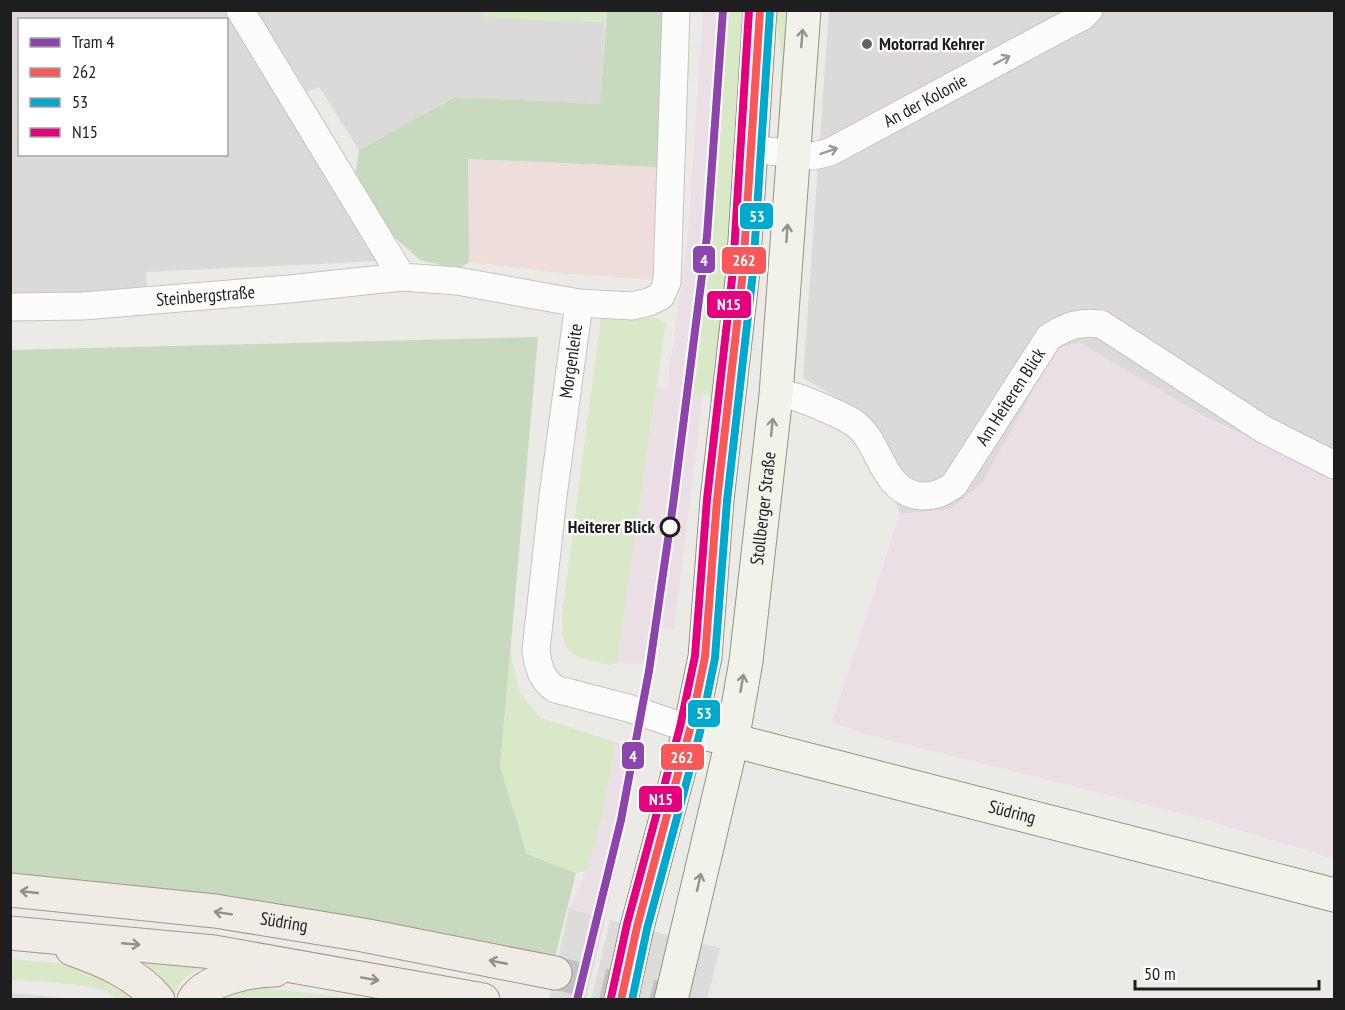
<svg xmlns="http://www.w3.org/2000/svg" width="1345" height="1010" viewBox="0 0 1345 1010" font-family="'PT Sans Narrow',sans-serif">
	<rect width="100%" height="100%" fill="#eceae6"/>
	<path fill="#dbdad8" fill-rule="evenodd" d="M482 10V18L605 22 601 104 455 97 359 150 319 87 307 92 257 11Z
		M10 11H228L378 261 146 272 148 291 11 296ZM20 20H226V154H20Z
		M829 11H1334V476L1056 349 983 482 951 509 900 514 862 412 803 378Z"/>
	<path fill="#eddedc" d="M468 159 658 167 656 280 570 274 469 262Z"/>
	<path fill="#e9dfe5" d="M703 11H727L709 236 692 392 703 394 674 629 660 628 656 658 643 664 628 663 617 662 657 388 667 389 688 235Z
		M1079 342 1218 424 1334 476V859L1204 819 865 734 832 722 900 514 951 509 983 482 1056 349Z
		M616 742 642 748 605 919 569 908 587 871 602 817Z"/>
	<path fill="#d9e8c6" d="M482 11V10L606 11 605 22 481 18Z
		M727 11H746L717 396 692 393 709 236Z
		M776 11H791L783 136 778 135 781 56Z
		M650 315 666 323 617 662 611 665C574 656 561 659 562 616L601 317Z
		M510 654 521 695 541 718 616 742 602 817 587 871 576 873 527 854 500 767Z
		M139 957 203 966 202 968C188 973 175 983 175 999H163L139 963Z
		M10 959 84 965 146 999H116C105 982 33 982 11 980Z
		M238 985 359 999 193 1000Z"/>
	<path fill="#c8dabd" d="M607 11H664L658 167 468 159 469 262 459 269 420 260 382 226 354 180 359 150 455 97 600 104Z
		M538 337 500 767 527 854 576 873 555 957 11 877 10 350Z"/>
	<path fill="#dcdbda" d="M11 993 76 999H11Z"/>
	<path fill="#dcdcda" d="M569 908 605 919 586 999 549 1000Z
		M610 920 720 948 707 999 591 1000Z"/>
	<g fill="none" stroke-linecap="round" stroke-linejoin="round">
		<path stroke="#c3c1be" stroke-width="33" stroke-dasharray="33 16" stroke-linecap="butt" d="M555 973 667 1000"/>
		<defs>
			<g id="minor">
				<path d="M240 10 402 277 457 281 579 303 632 306 649 302 661 296 667 282 676 10"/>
				<path id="s1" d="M751 149 813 156 830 152 1083 16 1089 10"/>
				<path d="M579 303 553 496 536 650C538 666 541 679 555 689L628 708 690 729"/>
				<path id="s2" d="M10 307 83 306 289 289 402 277"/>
				<path id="s3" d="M776 395C783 396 792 395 799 398 811 402 844 416 854 423 880 441 881 487 915 495 931 498 941 494 954 485L1049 337C1067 326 1079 321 1101 324L1263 429 1334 465"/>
			</g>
			<g id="secondary">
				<path id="s4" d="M712 735 1334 895"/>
				<path d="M637 927 690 729 705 657 717 500 743 271 760 10"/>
				<path id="s5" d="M671 1000 732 741 746 661 776 395 804 10"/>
			</g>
			<g id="primary">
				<path id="s6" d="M10 890 215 911 363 935 555 973"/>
				<path d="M10 933 214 952 483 1000"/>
				<path d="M72 949C103 960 137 974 158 1000"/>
				<path d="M194 1000C206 979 253 970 275 970"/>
			</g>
		</defs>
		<use href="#minor" stroke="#c5c4c2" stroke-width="29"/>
		<use href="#secondary" stroke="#94957f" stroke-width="35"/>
		<use href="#primary" stroke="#a19784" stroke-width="35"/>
		<use href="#minor" stroke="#fcfcfb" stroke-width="27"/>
		<use href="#secondary" stroke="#f2f2ea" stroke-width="33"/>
		<use href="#primary" stroke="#f0ebe4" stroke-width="33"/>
		<defs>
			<path id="secondary-bridge" d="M621 1000 637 927"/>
		</defs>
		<use href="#secondary-bridge" stroke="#94957f" stroke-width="35" stroke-linecap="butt"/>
		<use href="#secondary-bridge" stroke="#f2f2ea" stroke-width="33"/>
		<defs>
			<path id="bus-1" d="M621 1000 637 927 690 729 705 657 717 500 743 271 760 10"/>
			<path id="bus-2" d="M632 1000 647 929 700 732 715 658 727 501 753 272 770 11"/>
			<path id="bus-3" d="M611 998 627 924 680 727 695 656 707 499 733 270 749 10"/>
		</defs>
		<use href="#bus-1" stroke="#fff" stroke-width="12"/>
		<use href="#bus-2" stroke="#fff" stroke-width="12"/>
		<use href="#bus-3" stroke="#fff" stroke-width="12"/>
		<use href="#bus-1" stroke="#fa5858" stroke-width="8"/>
		<use href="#bus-2" stroke="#00a9ce" stroke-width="8"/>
		<use href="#bus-3" stroke="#e5007d" stroke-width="8"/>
		<defs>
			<path id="tram-1" d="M577 1000 621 820 649 671 673 505 707 236 723 10"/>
		</defs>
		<use href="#tram-1" stroke="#fff" stroke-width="12"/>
		<use href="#tram-1" stroke="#8e44ad" stroke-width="8"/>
	</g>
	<defs><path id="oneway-shaft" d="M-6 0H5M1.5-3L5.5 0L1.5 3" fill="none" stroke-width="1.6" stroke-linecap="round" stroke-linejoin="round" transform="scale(1.5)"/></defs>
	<g stroke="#93938e">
		<use href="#oneway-shaft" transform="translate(802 38) rotate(-85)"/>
		<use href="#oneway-shaft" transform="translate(787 233) rotate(-86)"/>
		<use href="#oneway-shaft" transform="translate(772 427) rotate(-84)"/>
		<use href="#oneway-shaft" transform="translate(742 683) rotate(-80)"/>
		<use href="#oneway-shaft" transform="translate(699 882) rotate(-77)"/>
	</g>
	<g stroke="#989898">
		<use href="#oneway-shaft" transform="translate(1002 60) rotate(-28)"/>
		<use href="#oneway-shaft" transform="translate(829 151) rotate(-19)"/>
	</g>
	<g stroke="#928f8b">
		<use href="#oneway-shaft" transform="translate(29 892) rotate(-174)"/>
		<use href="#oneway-shaft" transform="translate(223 913) rotate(-171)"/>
		<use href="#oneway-shaft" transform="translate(131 944) rotate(5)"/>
		<use href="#oneway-shaft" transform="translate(498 962) rotate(-169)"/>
		<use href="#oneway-shaft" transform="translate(370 979) rotate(10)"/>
	</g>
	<circle fill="#666564" stroke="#fff" stroke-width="2" cx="867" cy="44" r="6"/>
	<circle fill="#fff" stroke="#1e1e1e" stroke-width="3" cx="670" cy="527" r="9"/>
	<g text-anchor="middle" stroke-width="4.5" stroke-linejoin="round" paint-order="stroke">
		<g font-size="18" font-weight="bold" fill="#1e1e1e" stroke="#fff" text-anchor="start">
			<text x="879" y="50">Motorrad Kehrer</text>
		</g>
		<g font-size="18" fill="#1e1e1e" stroke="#fff">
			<text dy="6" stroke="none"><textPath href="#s1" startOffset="188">An der Kolonie</textPath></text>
			<text dy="6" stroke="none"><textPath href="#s2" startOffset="196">Steinbergstraße</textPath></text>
			<text transform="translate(571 361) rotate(-82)" y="6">Morgenleite</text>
			<text dy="6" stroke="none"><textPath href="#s3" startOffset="327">Am Heiteren Blick</textPath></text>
			<text dy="6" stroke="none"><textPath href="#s5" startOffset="501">Stollberger Straße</textPath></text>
			<text dy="6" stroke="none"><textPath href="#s4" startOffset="310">Südring</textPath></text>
			<text dy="6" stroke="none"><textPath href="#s6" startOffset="276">Südring</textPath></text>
		</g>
		<g font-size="18" font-weight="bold" fill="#1e1e1e" stroke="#fff" text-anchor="end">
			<text x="655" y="533">Heiterer Blick</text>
		</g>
	</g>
	<g stroke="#fff" stroke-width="2">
		<rect x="739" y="202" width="35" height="28" rx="6" fill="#00a9ce"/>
		<rect x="692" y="245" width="24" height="29" rx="6" fill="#8e44ad"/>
		<rect x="721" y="246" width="46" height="29" rx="6" fill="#fa5858"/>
		<rect x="706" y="290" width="46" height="29" rx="6" fill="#e5007d"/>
		<rect x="687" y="699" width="34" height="29" rx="6" fill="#00a9ce"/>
		<rect x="621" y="741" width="24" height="29" rx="6" fill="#8e44ad"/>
		<rect x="660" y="743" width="45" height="28" rx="6" fill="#fa5858"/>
		<rect x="638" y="785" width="45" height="28" rx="6" fill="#e5007d"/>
	</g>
	<g font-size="16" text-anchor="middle" font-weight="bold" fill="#fff">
		<text x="757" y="222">53</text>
		<text x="704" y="266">4</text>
		<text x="744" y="266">262</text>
		<text x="729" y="310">N15</text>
		<text x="704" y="719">53</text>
		<text x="633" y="762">4</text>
		<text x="682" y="763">262</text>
		<text x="661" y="805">N15</text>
	</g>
	<rect width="1345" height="1010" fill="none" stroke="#1e1e1e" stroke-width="24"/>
	<rect x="18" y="18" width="210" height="138" fill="#ffffff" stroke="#a5a5a5" stroke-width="1.5"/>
	<rect x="30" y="38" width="30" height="9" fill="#8e44ad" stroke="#a5a5a5" stroke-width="1.5"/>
	<text x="72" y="48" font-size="18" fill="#1e1e1e">Tram 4</text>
	<rect x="30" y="68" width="30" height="9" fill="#fa5858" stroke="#a5a5a5" stroke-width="1.5"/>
	<text x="72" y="78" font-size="18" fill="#1e1e1e">262</text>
	<rect x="30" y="98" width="30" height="9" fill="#00a9ce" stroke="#a5a5a5" stroke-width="1.5"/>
	<text x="72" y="108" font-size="18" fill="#1e1e1e">53</text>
	<rect x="30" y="128" width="30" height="9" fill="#e5007d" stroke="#a5a5a5" stroke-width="1.5"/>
	<text x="72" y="138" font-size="18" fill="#1e1e1e">N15</text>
	<path d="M1135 980v9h184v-9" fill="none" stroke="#1e1e1e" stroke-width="3"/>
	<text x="1144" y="980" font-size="18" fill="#1e1e1e" stroke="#ffffff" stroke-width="4.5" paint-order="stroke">50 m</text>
</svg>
